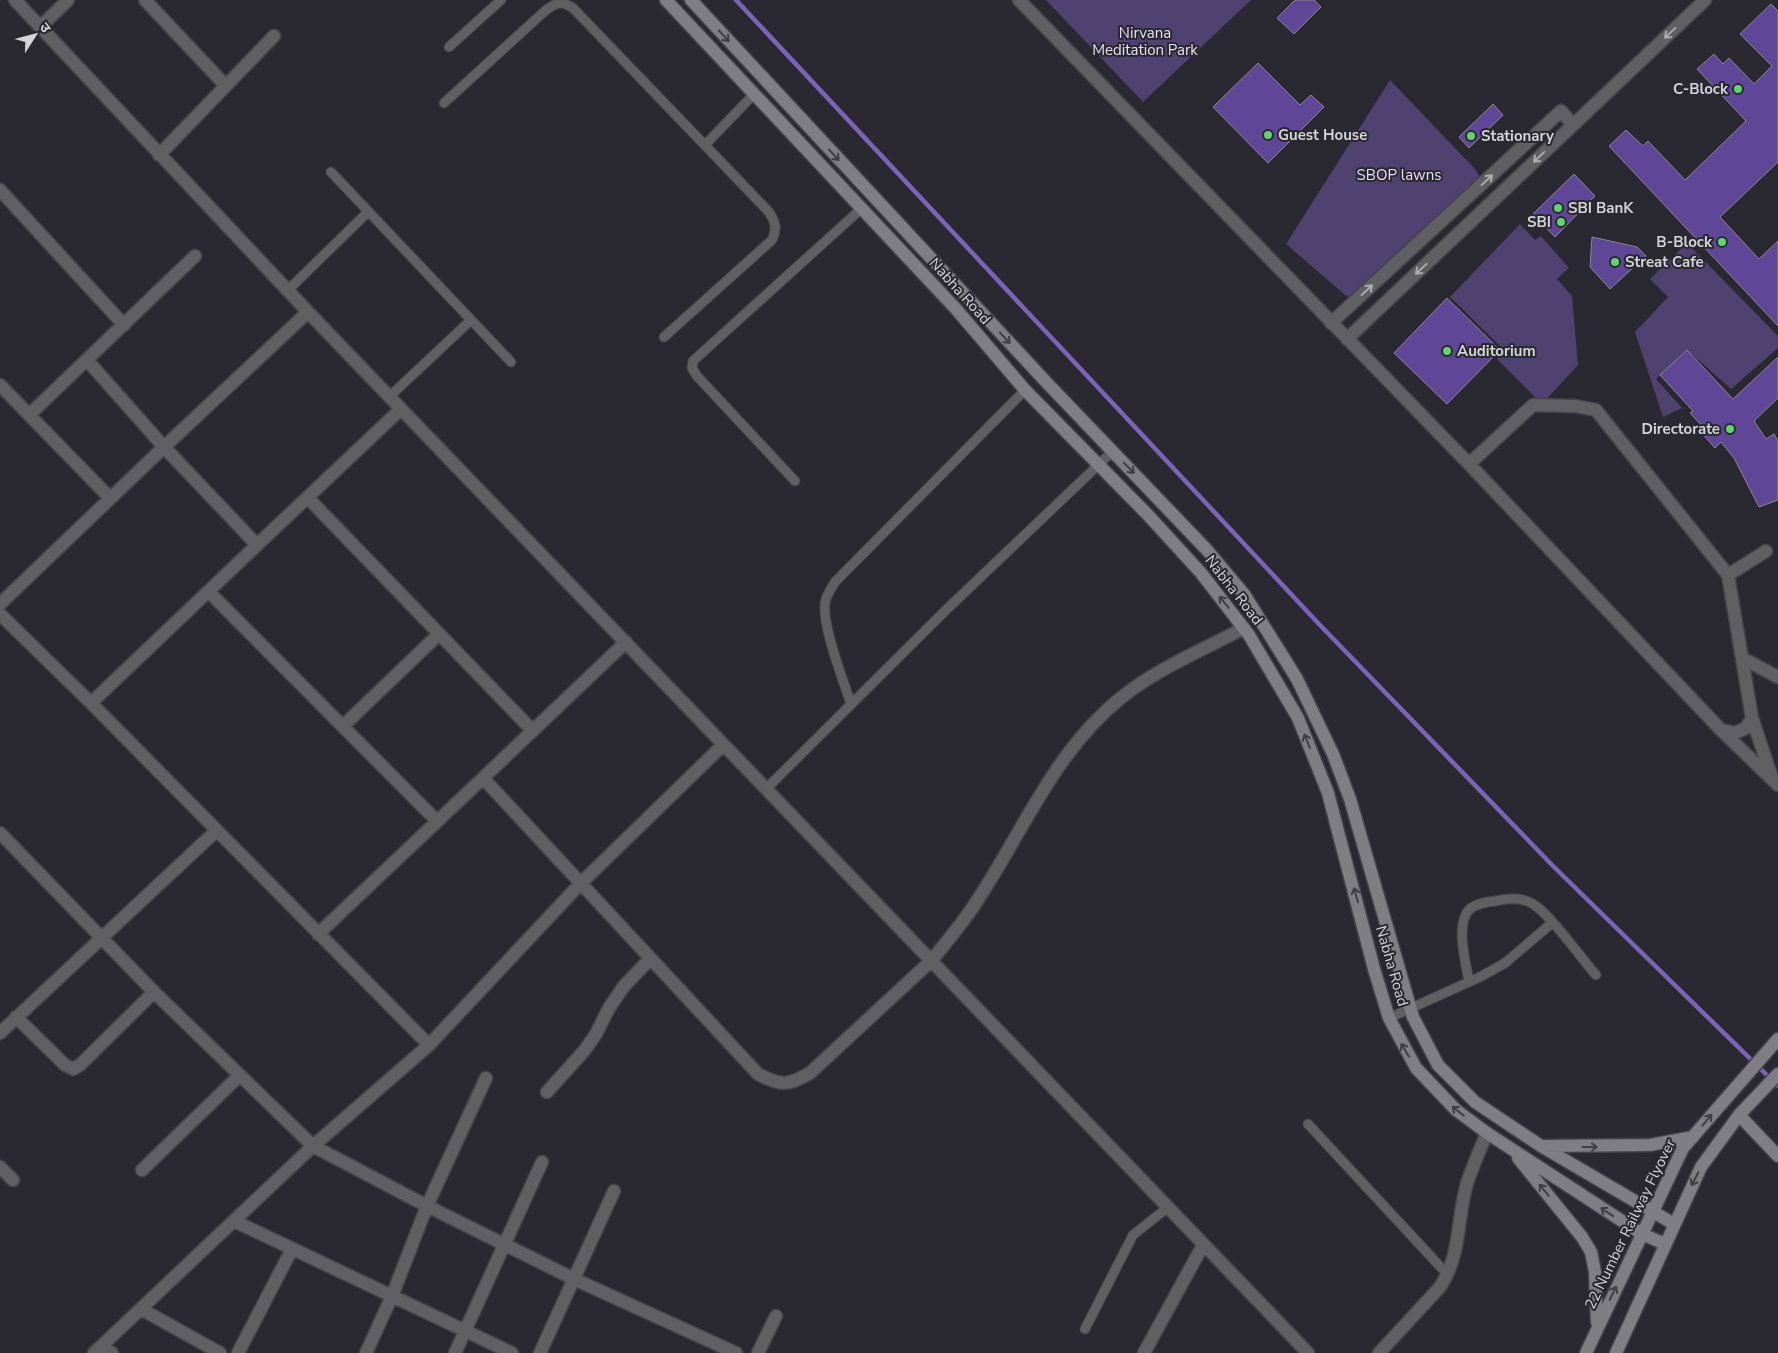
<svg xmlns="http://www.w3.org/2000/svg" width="1778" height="1353" viewBox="0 0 1778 1353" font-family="'Nunito Sans','Noto Sans Devanagari',sans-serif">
	<rect width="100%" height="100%" fill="#2a2830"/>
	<path fill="#4f4271" d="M1046 0H1251L1143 102Z
		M1390 80 1475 169 1481 179 1351 300 1286 244Z
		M1520 224 1535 240 1541 236 1569 268 1557 279 1572 296 1578 365 1542 404 1497 359 1505 351 1450 297Z
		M1687 243 1778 336V348L1731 389 1687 350 1656 379 1682 408 1663 417 1635 332 1668 297 1650 279Z"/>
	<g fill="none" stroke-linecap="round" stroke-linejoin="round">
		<path stroke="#7c63b7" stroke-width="4.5" d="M736 0 1318 623 1553 866 1778 1086"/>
	</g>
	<path fill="#604697" stroke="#8a8891" d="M1295 0H1314L1321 7 1294 34 1277 18Z
		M1771 4 1778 11V162L1720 217 1759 259 1778 241V326L1609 146 1626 130 1643 146 1648 141 1685 180 1746 121 1697 69 1714 54 1723 64 1729 58 1754 84 1772 66 1740 34Z
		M1258 63 1300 105 1311 95 1324 107 1268 163 1213 107Z
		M1493 104 1503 115 1469 148 1459 137Z
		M1574 174 1595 196 1555 237 1533 214Z
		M1592 237 1637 247 1646 256 1610 289 1590 267Z
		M1447 298 1500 350 1447 404 1394 353Z
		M1687 350 1733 399 1778 357V398L1754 421 1766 439 1774 434 1778 441V500L1759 507 1734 458 1721 442 1715 448 1699 430 1703 427 1690 413 1693 411 1660 375Z"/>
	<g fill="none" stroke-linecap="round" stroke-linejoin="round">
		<defs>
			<path id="lane" d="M449 47 501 0
				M444 103 546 10C557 2 562 1 573 8L769 212C776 223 777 228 772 240L664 337
				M705 145 755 93
				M331 172 511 362
				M288 290 368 212
				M389 397 471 320
				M795 481 697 376 692 368 693 361 861 209
				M851 704C844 682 819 619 826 599 828 593 832 587 835 582L1025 390
				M767 788 947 609 1113 451
				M1469 982C1466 963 1454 922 1471 908 1478 903 1487 902 1496 901 1509 898 1521 897 1533 904 1550 914 1581 958 1596 975
				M1389 1018 1480 977 1505 963 1552 923
				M1308 1124 1448 1275
				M1085 1329 1133 1235 1167 1208"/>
			<path id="street" d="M15 0 308 312 1308 1353
				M145 0 226 86
				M1019 0 1469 464 1721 730 1778 785
				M40 27 68 0
				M159 155 274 36
				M0 190 124 325
				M308 312 164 447 257 545 401 409
				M1331 323 1561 111 1573 125
				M1347 339 1705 0
				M0 385 110 498
				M29 415 195 256
				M1469 464 1533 405 1575 406 1596 410 1728 575 1752 718 1772 778
				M308 498 533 731
				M1728 575 1766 551
				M209 592 437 821
				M0 604 164 447 87 360
				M0 614 91 703 429 1045
				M626 642 483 778 758 1074C781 1086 788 1086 810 1073L931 961C945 944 960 926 973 907 1022 835 1052 753 1122 697 1158 668 1203 650 1244 628
				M1742 658 1778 677
				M91 703 257 545
				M343 726 439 634
				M1722 730 1735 733 1746 728 1752 718
				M0 833 154 992 313 1146 427 1206 574 1279 736 1353
				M318 934 483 778
				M16 1017 65 1065 73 1069 80 1065 154 992
				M0 1033 216 831
				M547 1092 584 1051 596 1034 609 1008 624 986 650 959
				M0 1167 13 1180
				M142 1170 239 1076
				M234 1221 512 1353
				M141 1309 220 1353
				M101 1347 112 1353
				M94 1353 313 1146 429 1045 580 884 723 745
				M238 1353 292 1249
				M366 1353 392 1296 427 1206 486 1078
				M455 1353 542 1162
				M540 1353 614 1191
				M758 1353 776 1316
				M1144 1353 1203 1245
				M1379 1353 1440 1287C1461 1256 1457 1218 1467 1183 1473 1166 1480 1149 1487 1133"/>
			<path id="secondary" d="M666 0 956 309 1025 390 1148 515 1201 573 1249 635 1298 718 1328 793 1374 969 1389 1018 1416 1068 1456 1110 1487 1133 1642 1234 1665 1244
				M691 0 1048 384 1207 550 1244 594 1297 679 1333 754 1350 799 1413 1017 1438 1065 1475 1102 1541 1146 1674 1224
				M1739 1115 1778 1156
				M1543 1146 1650 1145 1693 1137
				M1518 1158 1582 1237 1591 1252 1595 1272 1597 1322
				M1586 1353 1683 1148 1778 1039
				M1616 1353 1701 1167 1739 1115 1778 1074"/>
		</defs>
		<use href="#lane" stroke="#45434b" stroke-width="11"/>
		<use href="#street" stroke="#45434b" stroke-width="15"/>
		<use href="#secondary" stroke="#45434b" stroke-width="15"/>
		<use href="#lane" stroke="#606064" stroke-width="9"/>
		<use href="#street" stroke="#606064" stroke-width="12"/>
		<use href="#secondary" stroke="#7f7e84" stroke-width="12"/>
	</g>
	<defs><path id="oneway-shaft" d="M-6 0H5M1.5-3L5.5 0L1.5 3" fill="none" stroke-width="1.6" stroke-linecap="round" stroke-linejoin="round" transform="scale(1.25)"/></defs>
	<g stroke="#ababaf">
		<use href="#oneway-shaft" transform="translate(1670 33) rotate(137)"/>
		<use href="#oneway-shaft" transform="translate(1539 157) rotate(137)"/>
		<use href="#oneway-shaft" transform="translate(1487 180) rotate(-43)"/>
		<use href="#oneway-shaft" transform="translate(1421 269) rotate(137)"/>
		<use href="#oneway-shaft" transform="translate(1367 290) rotate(-43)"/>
	</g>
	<g stroke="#3f3e45">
		<use href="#oneway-shaft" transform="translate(724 36) rotate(47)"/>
		<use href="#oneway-shaft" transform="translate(834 155) rotate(47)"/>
		<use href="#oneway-shaft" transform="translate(1005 338) rotate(47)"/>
		<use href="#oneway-shaft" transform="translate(1129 468) rotate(46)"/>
		<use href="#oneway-shaft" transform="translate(1224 602) rotate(-129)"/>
		<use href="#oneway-shaft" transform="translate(1307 741) rotate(-112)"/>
		<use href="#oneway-shaft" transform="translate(1356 895) rotate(-106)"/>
		<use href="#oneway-shaft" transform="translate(1405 1050) rotate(-121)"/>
		<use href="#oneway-shaft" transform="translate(1458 1111) rotate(-141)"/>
		<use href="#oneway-shaft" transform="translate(1707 1120) rotate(-51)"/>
		<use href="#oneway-shaft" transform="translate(1590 1147)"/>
		<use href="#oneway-shaft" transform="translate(1695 1179) rotate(117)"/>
		<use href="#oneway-shaft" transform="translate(1544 1190) rotate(-129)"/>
		<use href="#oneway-shaft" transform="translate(1607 1212) rotate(-147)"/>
		<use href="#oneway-shaft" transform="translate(1613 1293) rotate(-64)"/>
	</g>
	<g fill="#5fd56b" stroke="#2a2830" stroke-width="2">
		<circle cx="1738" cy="89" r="5"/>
		<circle cx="1268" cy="135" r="5"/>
		<circle cx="1471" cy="136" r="5"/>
		<circle cx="1558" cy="208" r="5"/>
		<circle cx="1561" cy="222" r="5"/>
		<circle cx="1722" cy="242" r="5"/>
		<circle cx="1615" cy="262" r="5"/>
		<circle cx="1447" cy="351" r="5"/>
		<circle cx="1730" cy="429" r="5"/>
	</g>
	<g text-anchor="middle" stroke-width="4" stroke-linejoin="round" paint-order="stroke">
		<g font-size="15" fill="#e5e0f7" stroke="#2a2830">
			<text x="1145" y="38">Nirvana<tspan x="1145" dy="17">Meditation Park</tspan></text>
			<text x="1399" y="180">SBOP lawns</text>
		</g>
		<g font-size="15" font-weight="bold" fill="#d4d3d8" stroke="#2a2830" text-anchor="start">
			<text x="1728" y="94" text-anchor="end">C-Block</text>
			<text x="1278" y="140">Guest House</text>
			<text x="1481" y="141">Stationary</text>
			<text x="1568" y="213">SBI BanK</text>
			<text x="1551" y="227" text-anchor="end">SBI</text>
			<text x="1712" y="247" text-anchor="end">B-Block</text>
			<text x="1625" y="267">Streat Cafe</text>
			<text x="1457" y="356">Auditorium</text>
			<text x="1720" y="434" text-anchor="end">Directorate</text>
		</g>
		<g font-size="15" fill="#d4d3d8" stroke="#2a2830">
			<text transform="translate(960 291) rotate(48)" y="5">Nabha Road</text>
			<text transform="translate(1234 590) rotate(52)" y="5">Nabha Road</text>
			<text transform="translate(1392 966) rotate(74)" y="5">Nabha Road</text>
			<text transform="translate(1630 1224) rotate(-64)" y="5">22 Number Railway Flyover</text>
		</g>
	</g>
	<g transform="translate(35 35) rotate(54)" stroke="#2a2830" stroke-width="4" paint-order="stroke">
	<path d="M0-4L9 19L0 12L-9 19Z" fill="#d4d3d8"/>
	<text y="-8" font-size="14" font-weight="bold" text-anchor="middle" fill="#d4d3d8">उ</text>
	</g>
</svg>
